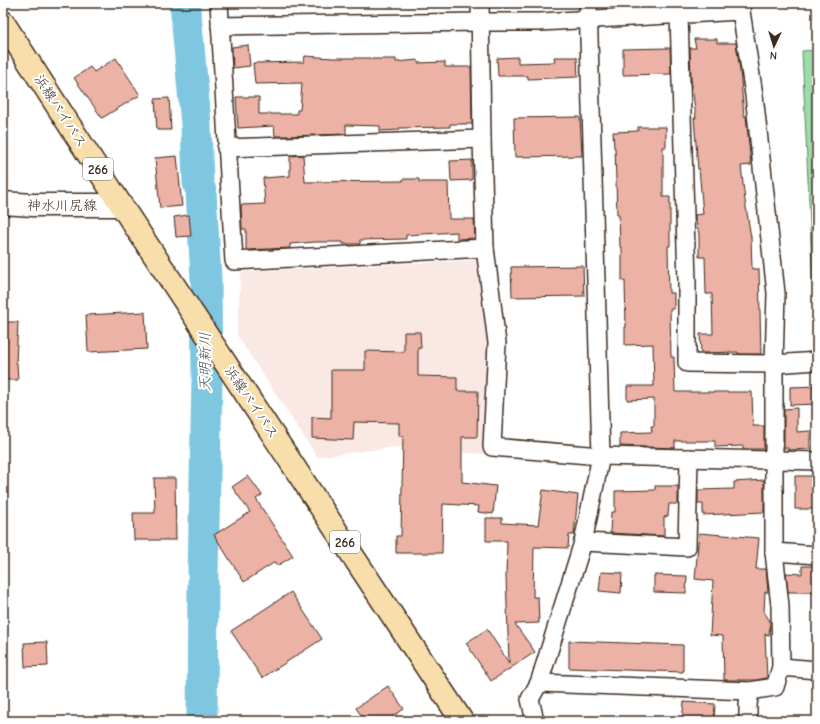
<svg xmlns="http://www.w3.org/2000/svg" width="820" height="724" font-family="'Comic Neue','Klee One',sans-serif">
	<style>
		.built { fill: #f9e8e4 }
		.green { fill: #9bdda8; stroke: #6b8463 }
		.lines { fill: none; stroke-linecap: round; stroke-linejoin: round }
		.river { stroke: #7fc7e0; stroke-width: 31 }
		.building { fill: #ebb2a5; stroke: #3b2a1e }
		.street-casing { stroke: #3b2a1e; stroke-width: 20 }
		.secondary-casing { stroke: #3b2a1e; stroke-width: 25 }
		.highway-casing { stroke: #3b2a1e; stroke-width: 25 }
		.street { stroke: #fff; stroke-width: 17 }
		.secondary { stroke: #fff; stroke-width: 22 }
		.highway { stroke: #f8deab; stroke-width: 22 }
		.labels { text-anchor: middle; stroke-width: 4; stroke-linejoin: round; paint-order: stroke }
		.shield { fill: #fff; stroke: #766a62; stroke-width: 1 }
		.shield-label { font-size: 13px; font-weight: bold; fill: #3b2a1e }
		.street-label { font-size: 14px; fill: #3b2a1e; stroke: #fff }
		.water-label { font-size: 15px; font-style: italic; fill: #4f5958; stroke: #fff }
	</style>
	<rect width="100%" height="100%" fill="#fff"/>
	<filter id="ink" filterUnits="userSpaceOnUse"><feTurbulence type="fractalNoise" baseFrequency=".025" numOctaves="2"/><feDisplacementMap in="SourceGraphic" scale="8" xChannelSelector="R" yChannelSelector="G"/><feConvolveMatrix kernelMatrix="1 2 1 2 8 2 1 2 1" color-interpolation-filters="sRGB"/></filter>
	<g filter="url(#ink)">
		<!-- built -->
		<polygon class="built" points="478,260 490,348 483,454 395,447 317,457 237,335 241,272"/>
		<!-- green -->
		<polygon class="green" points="817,50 817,311 814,311 802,51"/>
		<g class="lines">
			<!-- river -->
			<polyline class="river" points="185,3 196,124 198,183 201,191 206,279 207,380 203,575 202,721"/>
		</g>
		<!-- building -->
		<g class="building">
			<polygon points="694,39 717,39 717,43 736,43 740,70 744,116 746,116 751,165 741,166 745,201 751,237 752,269 759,269 761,354 738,354 738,352 701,353 700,334 713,334 712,294 706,294 705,257 699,257 699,234 695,218 695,215 703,214 699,168 698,169 694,118 696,118 691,79 690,48 696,48"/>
			<polygon points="248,45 250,66 233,68 232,47"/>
			<polygon points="670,48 671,74 623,75 623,49"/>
			<polygon points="305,56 333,58 370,58 370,59 396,59 396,62 418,60 418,63 445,62 445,67 471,67 472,124 450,124 450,127 399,128 399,130 380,131 380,126 346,125 346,134 289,136 275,136 274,126 238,128 236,97 259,97 259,114 297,114 297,110 300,110 302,83 255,84 253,63 304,62"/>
			<polygon points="518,57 518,63 555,62 554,57 577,57 578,77 528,79 528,76 498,76 497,58"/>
			<polygon points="116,58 140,95 102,118 74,78 90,67 94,72"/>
			<polygon points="169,98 171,130 157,130 155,99"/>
			<polygon points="580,117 582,156 515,157 514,118"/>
			<polygon points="638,127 666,127 666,147 663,147 663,197 670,197 670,246 668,246 669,293 674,293 674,309 670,309 671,357 674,357 675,392 752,392 753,426 764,426 764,449 743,449 743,446 715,447 715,441 675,441 675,448 620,446 620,433 652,432 651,426 654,426 654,399 627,400 627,386 654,386 653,344 625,345 625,327 626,327 625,281 622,281 622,247 620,247 619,215 617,215 615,148 614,148 613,132 638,131"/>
			<polygon points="303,155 305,182 403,181 403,179 419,179 419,182 448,182 449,219 474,219 475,238 457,239 457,232 406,235 406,239 360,240 360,244 343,244 343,242 315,242 290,244 290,248 246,250 246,229 242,229 241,205 265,204 263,178 290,176 290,156"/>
			<polygon points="177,156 182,206 160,208 155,158"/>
			<polygon points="472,160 472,180 451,181 450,161"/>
			<polygon points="189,215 191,236 176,237 174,217"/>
			<polygon points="583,266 584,296 512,297 511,267"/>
			<polygon points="145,312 147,349 88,352 86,315"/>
			<polygon points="3,322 18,322 16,363 17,363 18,380 3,380"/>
			<polygon points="404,332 420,332 421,348 418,348 418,376 457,377 457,391 478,391 477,437 462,437 462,482 496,486 493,514 478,512 479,506 443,504 442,553 396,553 396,536 401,536 403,436 399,436 399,423 354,422 353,440 312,438 312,417 331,418 331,370 365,370 365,351 404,352"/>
			<polygon points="817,386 817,404 790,405 790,387"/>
			<polygon points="797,408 797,432 810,431 810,449 788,450 788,448 784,448 784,409"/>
			<polygon points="248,476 262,495 256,499 293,556 277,566 275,562 244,582 214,535 250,512 232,487"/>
			<polygon points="795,476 813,476 814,509 795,509"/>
			<polygon points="154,478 175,478 176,540 134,540 133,513 155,513"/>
			<polygon points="764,480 764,512 703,515 703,504 698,504 698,490 734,489 734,482"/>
			<polygon points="655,486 678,486 678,504 669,504 668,516 664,517 664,536 610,533 611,512 615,512 615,491 655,490"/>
			<polygon points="543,490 578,495 574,535 569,535 568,548 534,547 533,597 538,597 539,623 515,624 535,652 491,681 466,643 487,629 509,663 506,576 507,541 486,541 486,518 502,518 502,523 538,525"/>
			<polygon points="699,533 759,538 756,569 766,569 768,592 765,592 764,612 770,621 769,635 765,634 767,678 756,680 724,680 723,636 710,635 713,581 695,579"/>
			<polygon points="802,566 817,566 817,592 788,592 786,573 802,574"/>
			<polygon points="601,572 622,573 621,593 599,591"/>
			<polygon points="654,575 687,576 686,593 654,592"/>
			<polygon points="291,592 322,639 262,678 231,631"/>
			<polygon points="569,641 683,645 683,672 569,668"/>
			<polygon points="47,642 48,666 25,667 24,643"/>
			<polygon points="388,686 404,709 386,721 365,721 356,708"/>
			<polygon points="684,702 715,704 714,721 682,721"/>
		</g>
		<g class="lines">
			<defs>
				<g id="street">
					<polyline points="219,3 234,261 485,248"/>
					<polyline points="480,3 482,139 485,248 497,343 492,447 601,456 817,461"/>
					<polyline points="742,3 741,11 754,95 776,293 774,364 774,552 780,606 781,667 775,687 750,691 748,705 748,721"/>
					<polyline points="679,15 687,282 687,363 774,364 817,361"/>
					<polyline points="220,26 480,22 540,22 741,11"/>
					<polyline points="226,148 482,139"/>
					<polyline points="583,542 687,547 689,458"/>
					<polyline points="774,552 817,555"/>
					<polyline points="781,667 817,670"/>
					<polyline points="539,683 750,691"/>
					<polyline points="535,721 530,699 539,683 583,542 601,456 588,3"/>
				</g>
				<polyline id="secondary" points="3,203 33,205 121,205"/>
				<polyline id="highway" points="3,22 121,205 462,721"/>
			</defs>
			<!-- street casing -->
			<use href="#street" class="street-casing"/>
			<!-- secondary casing -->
			<use href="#secondary" class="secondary-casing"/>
			<!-- highway casing -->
			<use href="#highway" class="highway-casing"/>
			<!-- street -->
			<use href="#street" class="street"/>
			<!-- secondary -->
			<use href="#secondary" class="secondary"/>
			<!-- highway -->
			<use href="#highway" class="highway"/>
		</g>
	</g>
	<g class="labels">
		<!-- shield labels -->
		<g class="shield">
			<rect x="83" y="158" width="30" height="22" rx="3"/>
			<rect x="330" y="531" width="30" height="22" rx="3"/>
		</g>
		<g class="shield-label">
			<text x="98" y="174">266</text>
			<text x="345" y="547">266</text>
		</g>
		<!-- street labels -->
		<g class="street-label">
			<text transform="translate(61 111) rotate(57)" y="5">浜線バイパス</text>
			<text x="62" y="210">神水川尻線</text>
			<text transform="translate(252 402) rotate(56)" y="5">浜線バイパス</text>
		</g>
		<!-- water labels -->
		<g class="water-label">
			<text transform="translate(205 362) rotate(-90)" y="5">天明新川</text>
		</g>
	</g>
	<!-- margin -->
	<rect width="820" height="724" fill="none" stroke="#fff" stroke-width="16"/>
	<rect x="8" y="8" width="804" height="708" fill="none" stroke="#3b2a1e" stroke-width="1.5" filter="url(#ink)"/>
	<!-- north arrow -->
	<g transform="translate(774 46) rotate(184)" stroke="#ffffff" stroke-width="3" paint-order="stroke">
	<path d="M0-3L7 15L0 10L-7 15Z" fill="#3b2a1e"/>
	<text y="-6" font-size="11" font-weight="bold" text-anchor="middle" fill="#3b2a1e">N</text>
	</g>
</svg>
